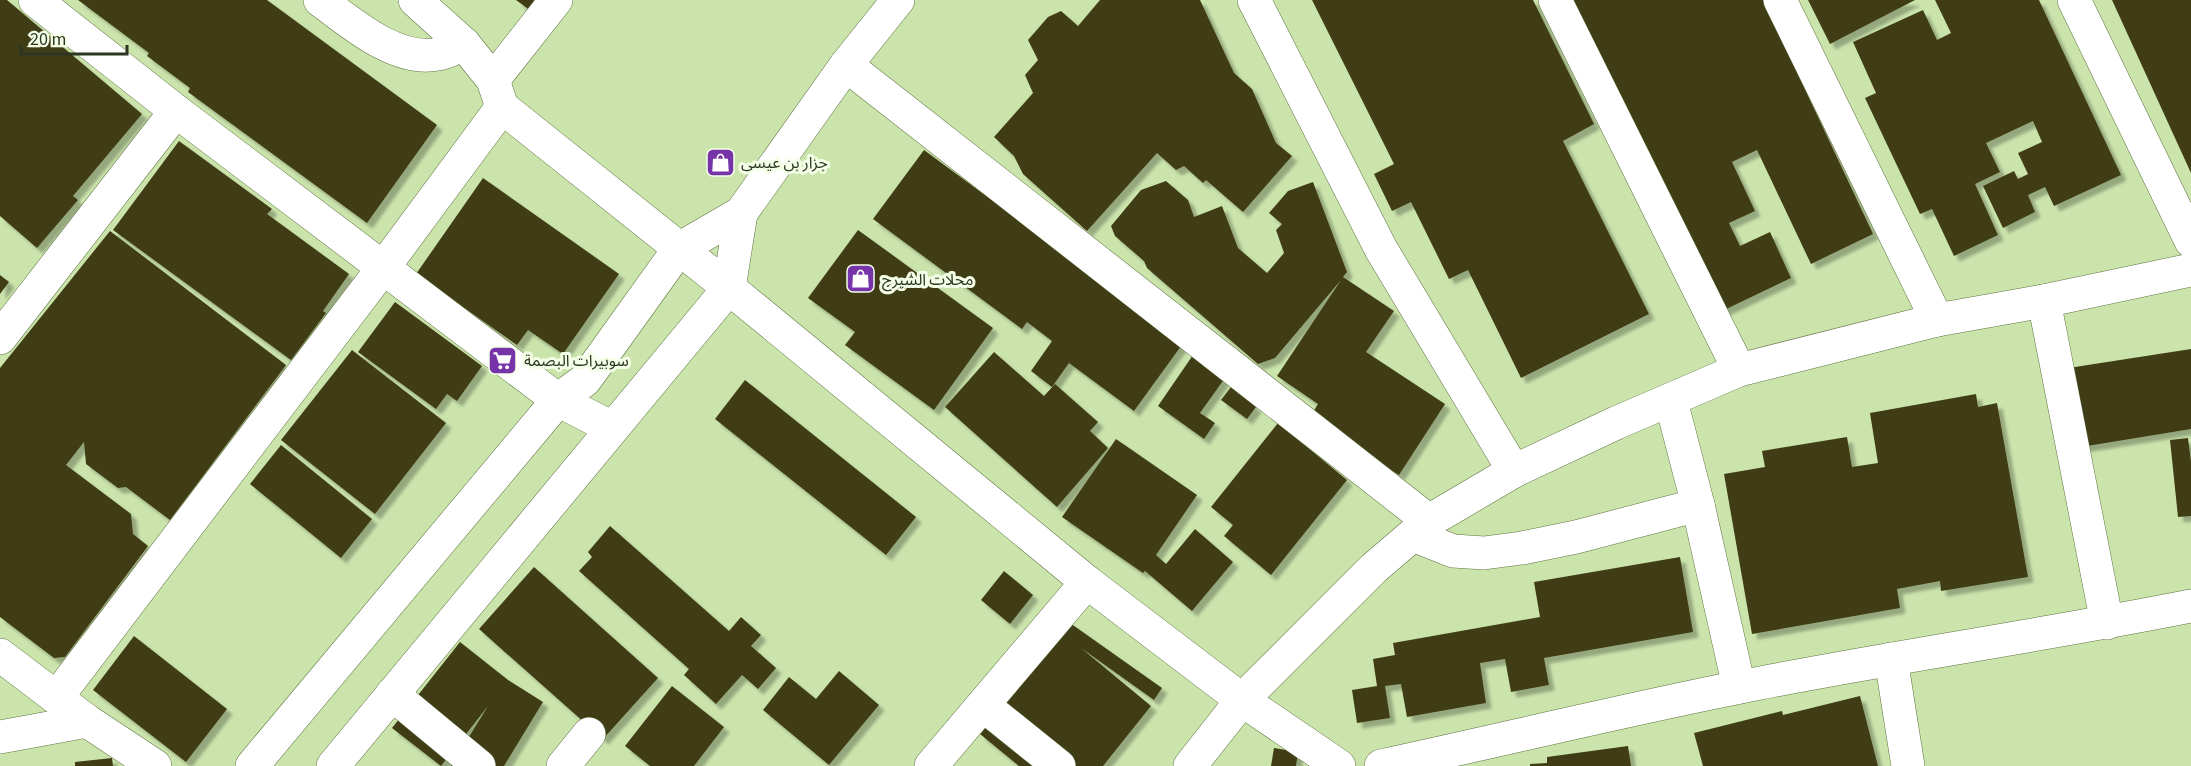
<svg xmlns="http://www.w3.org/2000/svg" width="2191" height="766" font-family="'Source Sans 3','Noto Sans Arabic',sans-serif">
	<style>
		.building { fill: #403e13; filter: url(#shadow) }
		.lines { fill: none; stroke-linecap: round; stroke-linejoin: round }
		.street-casing { stroke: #607442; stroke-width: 34 }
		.secondary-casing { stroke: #607442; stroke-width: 34 }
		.street { stroke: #fff; stroke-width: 33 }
		.secondary { stroke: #fff; stroke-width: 33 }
		.labels { text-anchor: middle; stroke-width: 6; stroke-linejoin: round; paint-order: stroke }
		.poi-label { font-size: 16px; fill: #2c3620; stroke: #f5ffe8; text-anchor: start }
	</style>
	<defs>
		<filter id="shadow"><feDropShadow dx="5.5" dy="5.5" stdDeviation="1.5" flood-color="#0004"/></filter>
	</defs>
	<rect width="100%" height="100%" fill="#cbe4ac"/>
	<!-- building -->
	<g class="building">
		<polygon points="0,0 7,0 142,114 73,196 78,200 37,248 0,216"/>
		<polygon points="78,0 267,0 437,125 367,223 188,92 190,88 147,56 149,53"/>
		<polygon points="516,0 538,0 531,11"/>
		<polygon points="1100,0 1200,0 1234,73 1252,89 1276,143 1292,156 1243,212 1206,180 1203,183 1184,166 1176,170 1157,153 1087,231 1023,174 1014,156 994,137 1033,93 1025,75 1038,60 1028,40 1048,17 1061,11 1078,26"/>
		<polygon points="1312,0 1533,0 1594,124 1563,141 1649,314 1521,378 1468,270 1449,279 1411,202 1392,211 1374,174 1394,164"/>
		<polygon points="1559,0 1763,0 1873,234 1811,264 1757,150 1732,162 1755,211 1729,223 1740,246 1770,232 1791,278 1718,313"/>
		<polygon points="1808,0 1915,0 1830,44"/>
		<polygon points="1935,0 2039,0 2121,175 2054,206 2045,187 2028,195 2035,212 2003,228 1983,186 2014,171 2018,179 2028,174 2018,153 2042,142 2033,121 1986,143 2000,172 1975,184 1998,235 1954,256 1932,209 1920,214 1865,98 1876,93 1853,42 1923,10 1937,40 1951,33"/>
		<polygon points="2112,0 2191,0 2191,173"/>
		<polygon points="179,141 272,209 267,214 349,274 323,311 326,313 291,360 113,230"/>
		<polygon points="924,150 1184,342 1134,411 1069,363 1052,387 1031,371 1052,341 1027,322 1022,329 873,219"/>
		<polygon points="483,178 619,274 563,354 528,330 517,345 416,274"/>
		<polygon points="1166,181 1188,200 1194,217 1222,206 1238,248 1267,273 1284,253 1276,230 1282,224 1269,213 1288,191 1313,182 1347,272 1343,277 1394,311 1366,352 1445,404 1399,475 1310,417 1318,404 1277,376 1341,280 1275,358 1258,364 1147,268 1144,261 1115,236 1111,226 1141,190"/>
		<polygon points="858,230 993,328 934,410 845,345 855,332 808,298"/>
		<polygon points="110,231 286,365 170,520 126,487 118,488 86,464 84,442 66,465 131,514 133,534 148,546 65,657 54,658 0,617 0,368"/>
		<polygon points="0,275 9,282 0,294"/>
		<polygon points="395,302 482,366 457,401 447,394 436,409 358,352"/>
		<polygon points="2191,349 2191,429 2075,448 2062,369"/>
		<polygon points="352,350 446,423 375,514 281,440"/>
		<polygon points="994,352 1044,396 1055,384 1098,422 1090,431 1108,448 1057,507 945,407"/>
		<polygon points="1193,355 1225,378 1200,413 1215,423 1204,439 1158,406"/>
		<polygon points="745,380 916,517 886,555 715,419"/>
		<polygon points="1231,387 1256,407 1247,419 1221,400"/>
		<polygon points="1976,394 1978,407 1997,403 2028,577 1941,591 1940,581 1897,589 1900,608 1752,634 1724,474 1765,467 1762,451 1847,437 1852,467 1878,463 1870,413"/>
		<polygon points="1278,423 1347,480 1271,575 1224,536 1233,525 1211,507"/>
		<polygon points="2188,438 2191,462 2191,516 2178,517 2170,440"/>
		<polygon points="1116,439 1197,495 1156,555 1166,564 1195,529 1233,562 1192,611 1145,571 1143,573 1062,517"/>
		<polygon points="281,445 372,519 341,558 250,484"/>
		<polygon points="610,526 729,631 741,617 761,635 751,646 776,668 758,689 742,675 716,704 684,675 689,669 579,571 592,557 588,552"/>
		<polygon points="1680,557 1693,632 1544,658 1549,685 1511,692 1505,659 1480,663 1486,703 1407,717 1401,684 1385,686 1390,718 1357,723 1352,690 1377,686 1373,659 1395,655 1393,643 1540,617 1534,582"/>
		<polygon points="534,567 658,678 603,739 479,629"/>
		<polygon points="1004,571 1033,595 1010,624 981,600"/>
		<polygon points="1070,623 1162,688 1154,700 1081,648 1151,706 1103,766 1019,766 980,734"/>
		<polygon points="134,636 227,709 186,762 93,690"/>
		<polygon points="460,642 508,680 543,702 504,766 451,766 488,706 441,766 392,728"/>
		<polygon points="839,671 879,705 829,765 763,710 789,677 816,699"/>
		<polygon points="672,686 724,727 694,766 650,766 625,746"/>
		<polygon points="1860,696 1878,766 1703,766 1694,733 1782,711 1783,715"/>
		<polygon points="1628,746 1631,766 1530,766 1530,764 1547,763 1547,757"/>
		<polygon points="1274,748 1298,752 1296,766 1271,766"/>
		<polygon points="112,758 113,766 75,766 75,762"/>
	</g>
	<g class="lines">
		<defs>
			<g id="street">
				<polyline points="35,0 176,111 558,400 612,428"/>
				<path d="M320,0C351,23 397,63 438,54C447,53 456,47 464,44"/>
				<polyline points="1254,0 1381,249 1514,471"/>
				<polyline points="1555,0 1739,370"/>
				<polyline points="1780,0 1937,320"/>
				<polyline points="2074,0 2191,241"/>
				<polyline points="846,65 1429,521"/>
				<polyline points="493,80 556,0"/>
				<polyline points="2044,301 2107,623"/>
				<polyline points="0,338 176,111"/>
				<polyline points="1671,401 1698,505 1739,687"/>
				<polyline points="1413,535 1453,551 1484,553 1522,548 1576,537 1698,505"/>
				<polyline points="0,655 87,721 155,766"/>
				<polyline points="1891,659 1908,766"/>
				<polyline points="392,694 479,766"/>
				<polyline points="57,697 383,268 502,107"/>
				<polyline points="1242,700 1339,766"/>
				<polyline points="983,705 1059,766"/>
				<polyline points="0,737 87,721"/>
				<polyline points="252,766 558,400 585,380 679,249 741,213 846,65 898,0"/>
				<polyline points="333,766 729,288 741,213"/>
				<polyline points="563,766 589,734"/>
				<polyline points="931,766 1087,582"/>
				<path d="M1381,766C1501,740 1620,711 1740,687C1890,657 2041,636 2191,606"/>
			</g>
			<g id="secondary">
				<polyline points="415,0 464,44 493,80 502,107 729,288 1087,582 1242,700 1190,766"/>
				<polyline points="1242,700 1374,568 1429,521 1514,471 1616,423 1739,370 1937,320 2044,301 2191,270"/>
			</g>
		</defs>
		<!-- street casing -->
		<use href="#street" class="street-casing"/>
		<!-- secondary casing -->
		<use href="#secondary" class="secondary-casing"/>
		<!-- street -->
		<use href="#street" class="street"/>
		<!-- secondary -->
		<use href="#secondary" class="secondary"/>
	</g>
	<!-- icons -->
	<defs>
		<symbol id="shop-square" viewBox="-11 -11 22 22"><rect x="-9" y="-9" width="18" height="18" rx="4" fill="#7734a8" stroke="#f5ffe8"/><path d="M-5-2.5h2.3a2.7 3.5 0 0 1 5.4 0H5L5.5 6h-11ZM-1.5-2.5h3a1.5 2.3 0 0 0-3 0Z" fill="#fff"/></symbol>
		<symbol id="supermarket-square" viewBox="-11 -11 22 22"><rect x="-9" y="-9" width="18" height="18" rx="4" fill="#7734a8" stroke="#f5ffe8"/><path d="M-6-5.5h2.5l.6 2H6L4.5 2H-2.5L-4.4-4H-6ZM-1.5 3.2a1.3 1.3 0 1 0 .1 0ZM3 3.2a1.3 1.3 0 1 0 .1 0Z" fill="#fff"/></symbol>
	</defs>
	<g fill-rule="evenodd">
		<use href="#shop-square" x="704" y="146" width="33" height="33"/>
		<use href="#shop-square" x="844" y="262" width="33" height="33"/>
		<use href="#supermarket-square" x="486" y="344" width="33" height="33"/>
	</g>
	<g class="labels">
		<!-- poi labels -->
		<g class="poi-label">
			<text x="741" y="168">جزار بن عيسى</text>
			<text x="882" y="285">محلات الشيرح</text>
			<text x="524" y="366">سوبيرات البصمة</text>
		</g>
	</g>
	<!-- scale -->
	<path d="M21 45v9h106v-9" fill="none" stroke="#2c3620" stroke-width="3"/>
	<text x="30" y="45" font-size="18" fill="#2c3620" stroke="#f5ffe8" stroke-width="4.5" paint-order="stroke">20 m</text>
</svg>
